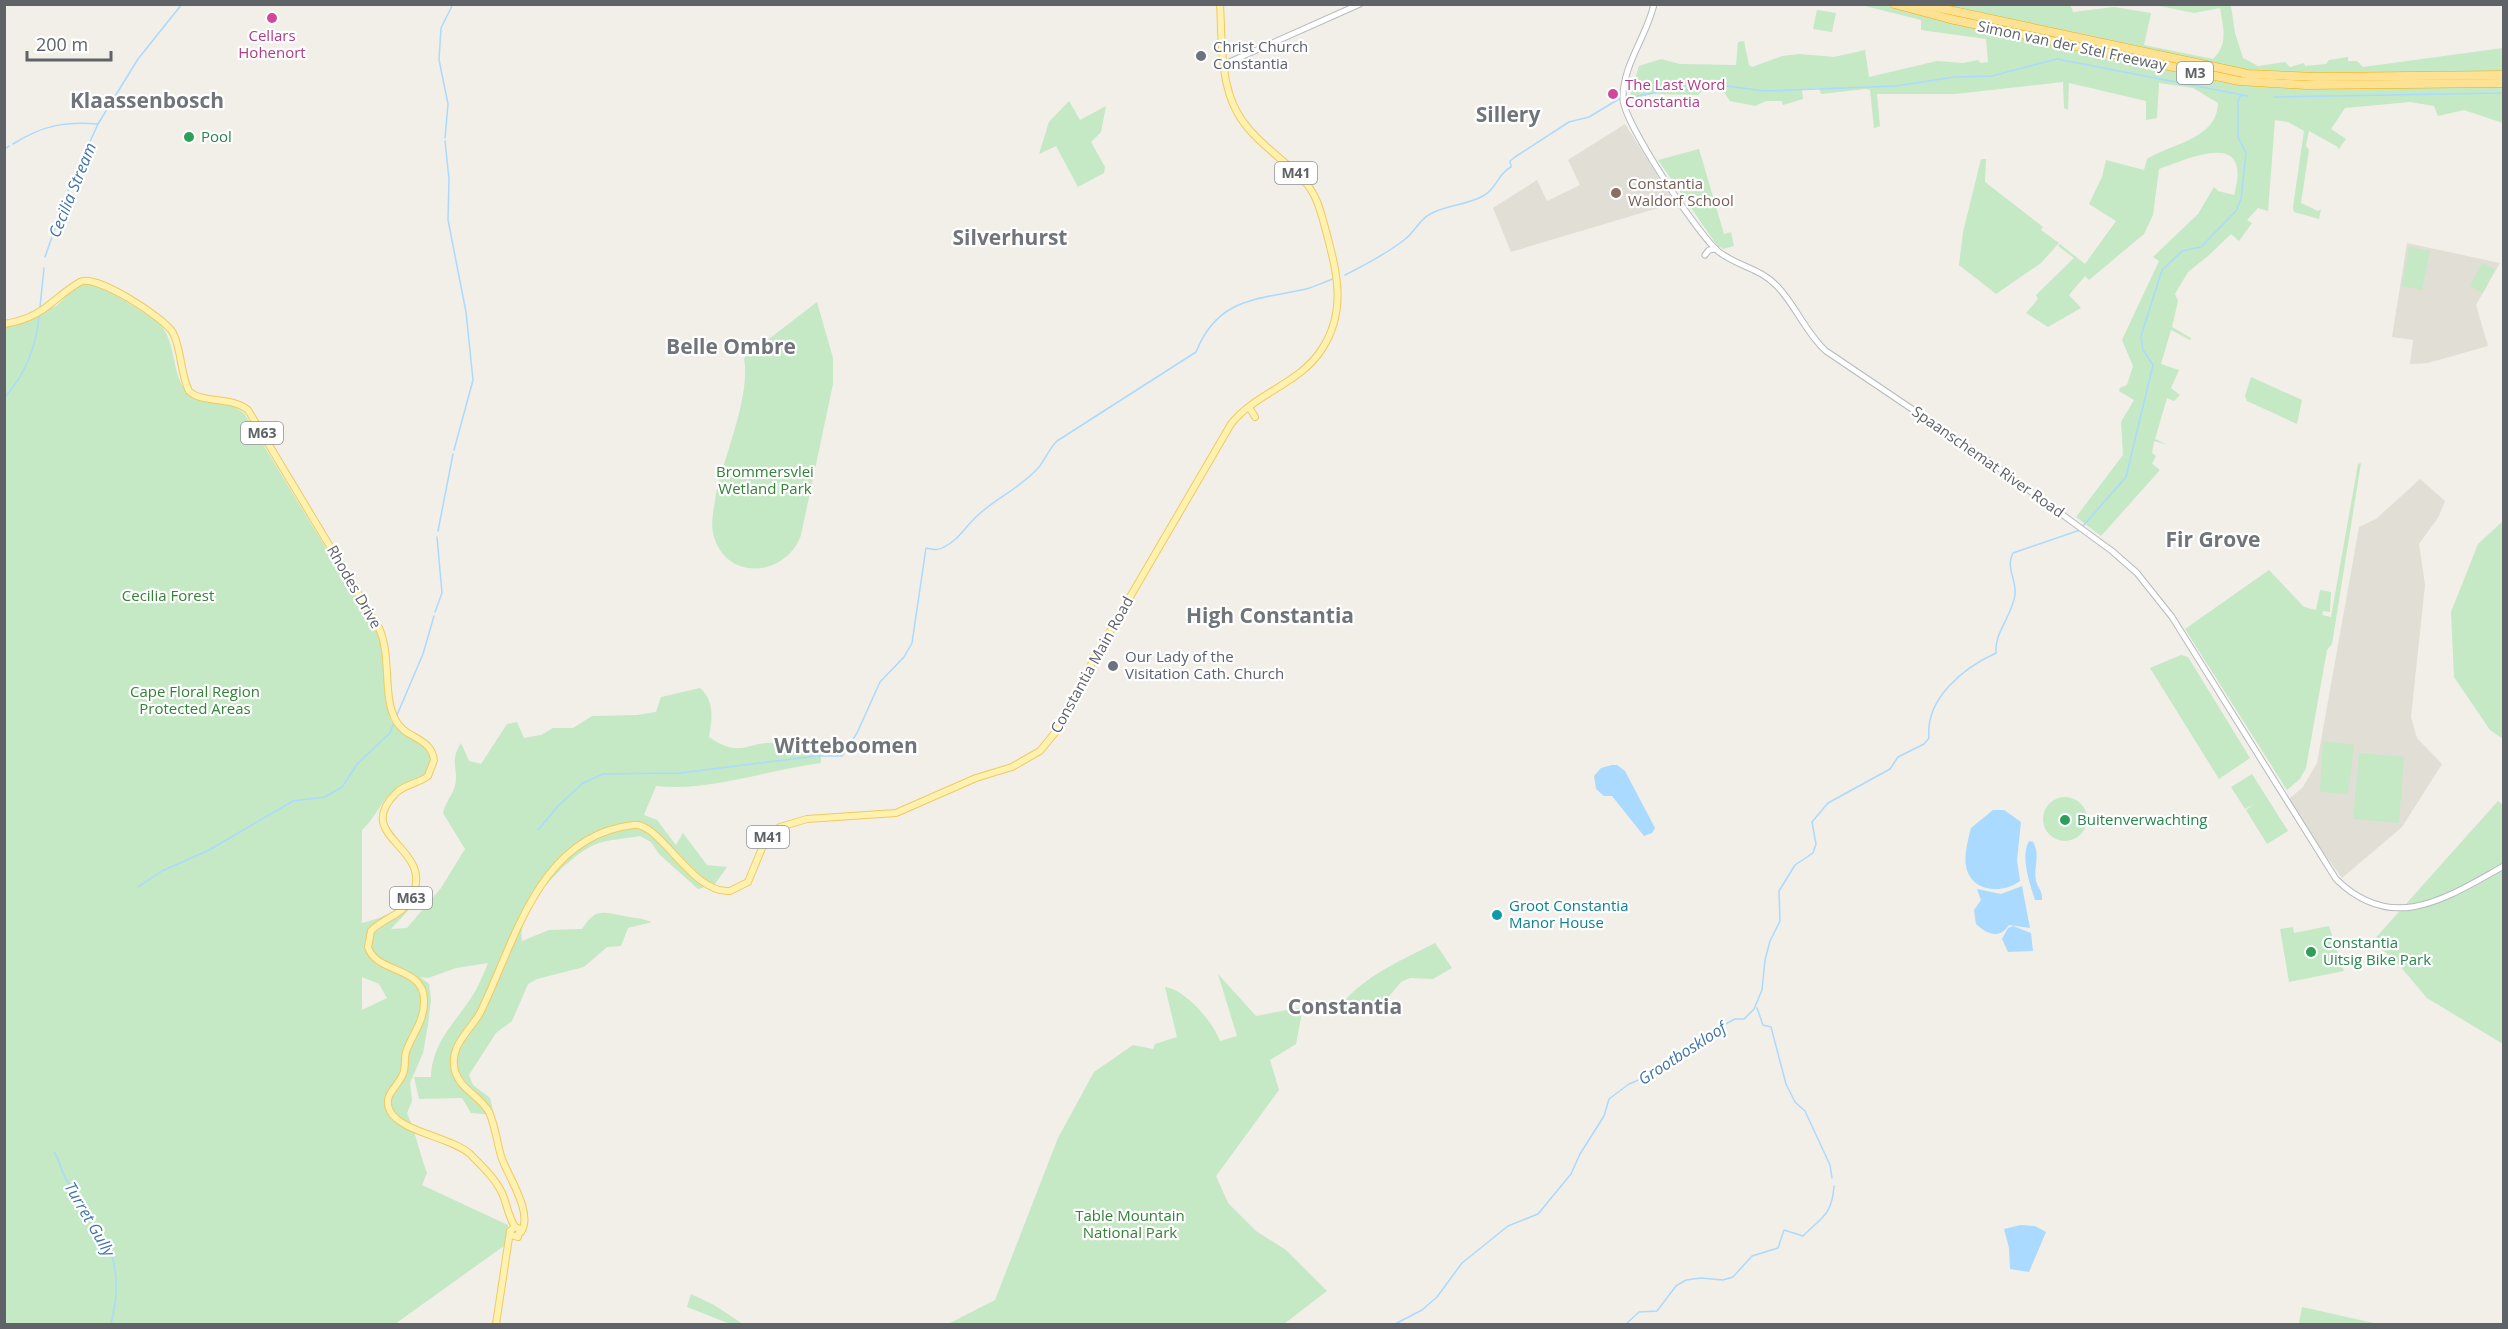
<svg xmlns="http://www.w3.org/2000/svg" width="2508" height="1329" font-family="'Open Sans',sans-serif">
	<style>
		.education { fill: #e1ded6 }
		.green { fill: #c5e8c5; fill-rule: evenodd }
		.water { fill: #aadaff }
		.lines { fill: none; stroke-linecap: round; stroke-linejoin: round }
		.stream { stroke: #aadaff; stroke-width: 1.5 }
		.secondary-casing { stroke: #b6babf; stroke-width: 7 }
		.primary-casing { stroke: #f2c960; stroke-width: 8 }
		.highway-casing { stroke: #f9ab00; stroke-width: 9 }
		.secondary { stroke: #fff; stroke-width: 5 }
		.primary { stroke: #fff2af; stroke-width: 6 }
		.highway { stroke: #fde293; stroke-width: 8 }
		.hotel-dot { fill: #d1479c; stroke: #fff; stroke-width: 2 }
		.worship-dot { fill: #6b7280; stroke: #fff; stroke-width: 2 }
		.leisure-dot { fill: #2e9e5b; stroke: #fff; stroke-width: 2 }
		.education-dot { fill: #8d6e63; stroke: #fff; stroke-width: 2 }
		.culture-dot { fill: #0f9aa8; stroke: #fff; stroke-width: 2 }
		.labels { text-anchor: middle; stroke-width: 4.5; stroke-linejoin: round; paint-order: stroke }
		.shield { fill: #fff; stroke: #8f9295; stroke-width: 1.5 }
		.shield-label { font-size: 14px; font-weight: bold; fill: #5f6368 }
		.hotel-label { font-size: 15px; fill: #b23c85; stroke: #fff }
		.street-label { font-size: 15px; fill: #5f6368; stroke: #fff }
		.worship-label { font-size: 15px; fill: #5b616d; stroke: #fff; text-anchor: start }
		.leisure-label { font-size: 15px; fill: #27864d; stroke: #fff; text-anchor: start }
		.education-label { font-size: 15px; fill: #785e54; stroke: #fff; text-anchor: start }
		.park-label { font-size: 15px; fill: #348238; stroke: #fff }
		.culture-label { font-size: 15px; fill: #0d838f; stroke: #fff; text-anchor: start }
		.water-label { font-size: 16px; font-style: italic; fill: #4174aa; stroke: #fff }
		.district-label { font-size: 21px; font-weight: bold; fill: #70757a; stroke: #fff }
	</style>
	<rect width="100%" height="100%" fill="#f1efe8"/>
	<!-- education -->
	<g class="education">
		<polygon points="1625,124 1675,203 1511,252 1493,208 1537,180 1547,201 1580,185 1568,160"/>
		<polygon points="2407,243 2500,263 2476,305 2488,346 2428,363 2410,364 2413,340 2392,337"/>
		<polygon points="2420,479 2445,501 2439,516 2419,544 2425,585 2411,717 2417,738 2442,764 2402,827 2342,878 2312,837 2289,799 2303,787 2317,763 2359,527 2376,519"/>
	</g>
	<!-- green -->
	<g class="green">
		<path d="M2070,4L2073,12L2114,7L2151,13L2144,45L2213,59C2229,44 2223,27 2220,8L2194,13L2155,5L2231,6L2235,33L2243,58L2258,66L2285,62L2290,67L2304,63L2305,66L2326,64L2329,60L2348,57V61H2357L2363,67L2503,48V123L2464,110L2438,116L2434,106L2410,102L2345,108L2331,129L2346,139L2338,150V147L2309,131L2306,146L2309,150L2301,203L2318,211L2321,209L2319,219L2294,212L2293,207L2304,131L2288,122L2275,120L2268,211L2258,208L2247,220L2252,223L2239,241L2231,234L2208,256L2188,272L2175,294L2178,301L2172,327L2191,338L2190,340L2171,330L2161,364L2179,370L2171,388L2180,395L2174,401L2167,398L2155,439L2168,445L2154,441L2152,453L2156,456L2152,464L2160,470L2101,536L2076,517L2123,455L2121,422L2134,400L2119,391L2120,388L2127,385L2133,366L2122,340L2159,261L2153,257L2198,214L2214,187L2218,191L2234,195C2253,129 2192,157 2159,169L2153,215L2144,234L2089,280L2085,276L2069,295L2081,308L2048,327L2026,313L2038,299L2036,295L2074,258L2058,246L2060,244L2085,264L2116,221L2089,204L2102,177L2106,160L2144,170L2147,159C2173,143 2217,139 2218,103L2193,88L2159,83L2157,118L2146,120V101L2069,83L2068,110L2064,108L2063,82L1955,94H1877L1880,126L1874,128L1870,90L1866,89L1821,94L1819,88L1802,90L1803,99L1783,105L1782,101H1766L1755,106L1730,101L1722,89L1702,91L1698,95L1653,94L1629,99L1639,66L1661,59L1680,64L1736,65L1738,42L1744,41L1749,65L1752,67L1782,56L1799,54L1834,57L1865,50L1869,77L1937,61L1963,63L1978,60L1981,63L1988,62L1986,39L1921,30V20L1861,5Z"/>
		<polygon points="1817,10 1836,13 1832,32 1813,29"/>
		<polygon points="1069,101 1080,120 1106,106 1101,132 1091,142 1105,167 1104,173 1078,187 1056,146 1039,154 1049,122"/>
		<polygon points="1699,149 1724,234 1731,232 1734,246 1723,249 1716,244 1658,160"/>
		<polygon points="1981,159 1986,159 1985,182 2043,227 2041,230 2059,243 2041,263 1996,294 1959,265 1963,232"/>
		<polygon points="2409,247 2430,251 2422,290 2402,286"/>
		<polygon points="2482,263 2495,269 2483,293 2470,286"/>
		<path d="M81,283L98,284L157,321C179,341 169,378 191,397L226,402L244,413L381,639L390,719L393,724C406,734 449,756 424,775C416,781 406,782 399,787C382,797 376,818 362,830V923C381,919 397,909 416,902L391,929L407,928L441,888L465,849L443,813C445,803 453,794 455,786C459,769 449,762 461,743L469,761L481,764L507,724L517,722L524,738L541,735L553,728H573L592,716L637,715L656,712L661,697L700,688C715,701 712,719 709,737C742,760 748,740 778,743C792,744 807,749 821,752V763C766,770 711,792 656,786L644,815L657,820L676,845L683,833L707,865L727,867L715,884L698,889L659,854L651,842L640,836C626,839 607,839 594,845C568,856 516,910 522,941L549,930L582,929C596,908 601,912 624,916C634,918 642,918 652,922L628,928L621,946L607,947L584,967L537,979L528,984L512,1021L496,1033L469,1075L473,1085L490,1098L494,1115L471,1113L462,1098L419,1099L414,1077H431C432,1043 454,1024 471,998C478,988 483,975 488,963L456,968L428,978L420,977L429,984L431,999L428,1025L423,1053L410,1083L412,1101L407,1113C416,1133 419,1152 427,1173L422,1185L508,1225V1243L395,1324H5L4,326L56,306ZM362,977L379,984L387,998L362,1010Z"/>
		<path d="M817,302L833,358V384L801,535C788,574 731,583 715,540C710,527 713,513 715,500C723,456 751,399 744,358Z"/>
		<polygon points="2251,377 2302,400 2297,424 2247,401 2245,396"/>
		<polygon points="2361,463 2332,644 2327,650 2306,768 2300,779 2287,790 2185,629 2269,570 2304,607 2316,610 2320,590 2331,592 2330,612 2323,611 2322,615 2331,617 2358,464"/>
		<polygon points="2503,521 2503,739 2490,730 2454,677 2451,612 2478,544"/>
		<polygon points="2181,655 2188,657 2250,758 2219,779 2150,668"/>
		<polygon points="2323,741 2354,745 2348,794 2320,792"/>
		<polygon points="2359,753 2404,757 2399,823 2353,819"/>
		<polygon points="2252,774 2288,831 2267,844 2246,810 2254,804 2245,809 2231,787"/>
		<circle cx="2065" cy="819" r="22"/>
		<polygon points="2498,801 2504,806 2503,1044 2427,998 2394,959 2372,942"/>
		<polygon points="2329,926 2344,971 2289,982 2280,929 2293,927 2294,933"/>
		<path d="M1435,943L1452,968L1433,979L1410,978L1401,982L1375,1013L1360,1009L1348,1014L1341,1005C1365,975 1401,961 1435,943Z"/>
		<path d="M1218,974L1256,1016L1303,1007L1296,1044L1270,1060L1279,1090L1216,1176L1228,1203L1256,1231L1286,1250L1327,1291L1284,1324H948L995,1300L1058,1138L1094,1072L1133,1045L1153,1049L1155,1044L1177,1037L1165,987C1186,990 1213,1022 1220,1041L1237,1036Z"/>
		<polygon points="691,1294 714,1305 743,1324 730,1324 687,1307"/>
		<polygon points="2302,1307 2378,1324 2299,1324"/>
	</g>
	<!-- water -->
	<g class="water">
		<polygon points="1612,765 1617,765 1625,771 1655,828 1652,833 1644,836 1612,796 1604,796 1596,789 1594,776 1601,768"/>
		<path d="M1993,810H2004L2021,822L2017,860L2020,881C2003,894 1971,893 1966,866C1964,854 1968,840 1971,828Z"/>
		<path d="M2029,841L2033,842C2041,856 2033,867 2036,881C2038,888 2043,892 2042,900H2035C2030,884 2020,857 2029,841Z"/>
		<path d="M2022,886L2030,928L2009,925C1999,940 1987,934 1976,924L1974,910L1981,900L1977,889L2001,894Z"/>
		<polygon points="2013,926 2031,933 2033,951 2008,952 2002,939 2008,928"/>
		<polygon points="2021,1225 2035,1226 2046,1232 2029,1272 2010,1269 2009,1248 2004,1229"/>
	</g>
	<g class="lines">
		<!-- stream -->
		<g class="stream">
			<polyline points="2274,97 2504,93"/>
			<polyline points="1629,98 1672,89 1690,90 1720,85 1764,91 1896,86 1954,77 1992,76 2057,59 2248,96"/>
			<polyline points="445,138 448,104 439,60 441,28 453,4"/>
			<polyline points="445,141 449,179 448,220 466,312 473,380 454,450"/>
			<path d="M13,144C41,126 65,121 98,124L138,59L182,4"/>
			<polyline points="4,150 9,146"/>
			<polyline points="45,257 69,188 98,124"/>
			<path d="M1345,275C1365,265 1386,254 1404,240C1415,232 1418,221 1430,214C1447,205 1467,205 1483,196C1497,189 1498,173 1511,167L1510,161L1515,157L1569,122L1589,117L1619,99"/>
			<polyline points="40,307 44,268"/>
			<path d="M4,398C25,375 36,348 39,317"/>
			<polyline points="2083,526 2126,477 2153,365 2143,350 2141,336 2162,270 2182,251 2201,247 2236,211 2241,199 2246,153 2238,137 2238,101 2241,95"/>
			<polyline points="438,531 453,454"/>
			<polyline points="435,612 442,593 437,537"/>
			<polyline points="397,715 423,654 434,616"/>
			<path d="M538,830L558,806L583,783L603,774L680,773L816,756H842L857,733L880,682L904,657L912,643L926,548C932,549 938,551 944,547C957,541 964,529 974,519C993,499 1020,489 1039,467C1046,458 1049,449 1057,441L1196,352C1218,297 1257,300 1306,289C1315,287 1323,282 1333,279"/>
			<polyline points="138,887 162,871 209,850 293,801 325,797 342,787 358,763 390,733 394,722"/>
			<polyline points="1757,1008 1763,1025 1771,1027 1786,1084 1795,1102 1805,1111 1830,1165 1832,1178"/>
			<path d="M54,1152C60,1160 61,1172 67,1181C102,1236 128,1255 111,1324"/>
			<path d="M1395,1324L1422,1310L1437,1297L1462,1263L1508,1226L1538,1214L1571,1174L1580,1154L1604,1116L1609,1099L1629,1084L1655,1073L1702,1042L1718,1028L1735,1019H1744L1754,1009L1762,990L1765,960L1770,941L1780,921L1779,891L1795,865L1813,853L1816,844L1812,822L1828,803L1890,769L1898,757L1924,744L1929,738C1925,699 1963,668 1996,653C1994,633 2012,616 2015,595C2017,580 2005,567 2013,553L2080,530"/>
			<path d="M1626,1324L1639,1312L1657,1311L1676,1286L1686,1280L1701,1278L1723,1280L1733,1277L1752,1256L1778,1248L1784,1230L1803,1236C1822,1217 1832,1215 1834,1186"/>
		</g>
		<defs>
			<g id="secondary">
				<path d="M1654,4C1647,36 1622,66 1623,99C1624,123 1698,235 1719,252C1737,266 1760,268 1777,286C1796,306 1806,333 1826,351L1989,461L2112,551L2137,573L2172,617L2336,879C2393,935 2446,898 2504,866"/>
				<polyline points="1225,64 1360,4"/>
				<polyline points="1705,255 1709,250 1716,249"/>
			</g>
			<g id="primary">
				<path d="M4,324C44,318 51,299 80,282C95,273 165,318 173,333C182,351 180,373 189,391C202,404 231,396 248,410L379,628C392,657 382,696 396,721C406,739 431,737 434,760L428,776C418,784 405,784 396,793C350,839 440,847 410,900C401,916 383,918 371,931L368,947C376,974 424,966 424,1000C425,1021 412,1034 406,1052C404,1059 406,1067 403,1074C398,1087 382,1095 390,1111C401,1132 451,1137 470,1154C481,1165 495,1178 502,1193C507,1204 508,1216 515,1227"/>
				<polyline points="1249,407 1255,417"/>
				<path d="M521,1232C534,1213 507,1175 501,1156C497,1142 495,1125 489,1112C480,1096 460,1089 455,1071C448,1045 471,1031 481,1011C516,939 539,836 633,825C660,821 691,894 730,891L748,882L765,841L780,827L807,819L896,813L976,778L1012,767L1040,751L1058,729L1095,657L1231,424C1255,393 1300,384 1322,349C1347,310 1337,273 1326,231C1321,213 1317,194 1304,181C1283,158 1252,140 1237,112C1220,82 1222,38 1220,4"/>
				<polyline points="496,1324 510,1231 515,1227 520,1229 518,1237 511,1235"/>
			</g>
			<g id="highway">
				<polyline points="1894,4 1950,19 2239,81 2306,85 2504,83"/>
				<polyline points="1921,4 2248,74 2317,77 2504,75"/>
			</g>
		</defs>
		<!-- secondary casing -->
		<use href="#secondary" class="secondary-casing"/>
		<!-- primary casing -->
		<use href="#primary" class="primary-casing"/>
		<!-- highway casing -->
		<use href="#highway" class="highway-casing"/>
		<!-- secondary -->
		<use href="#secondary" class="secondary"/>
		<!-- primary -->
		<use href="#primary" class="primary"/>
		<!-- highway -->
		<use href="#highway" class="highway"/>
	</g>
	<!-- markers -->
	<g class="hotel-dot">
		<circle cx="272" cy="18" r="6"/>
		<circle cx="1613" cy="94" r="6"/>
	</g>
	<g class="worship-dot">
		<circle cx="1201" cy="56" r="6"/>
		<circle cx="1113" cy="666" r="6"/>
	</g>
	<g class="leisure-dot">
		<circle cx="189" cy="137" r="6"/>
		<circle cx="2065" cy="820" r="6"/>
		<circle cx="2311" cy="952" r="6"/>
	</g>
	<circle class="education-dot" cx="1616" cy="193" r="6"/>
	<circle class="culture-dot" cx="1497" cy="915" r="6"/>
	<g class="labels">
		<!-- shield labels -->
		<g class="shield">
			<rect x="2177" y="62" width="36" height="22" rx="4.5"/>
			<rect x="1275" y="162" width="42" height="22" rx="4.5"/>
			<rect x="241" y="422" width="42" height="22" rx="4.5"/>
			<rect x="747" y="826" width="42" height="22" rx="4.5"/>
			<rect x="390" y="887" width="42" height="22" rx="4.5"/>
		</g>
		<g class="shield-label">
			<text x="2195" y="78">M3</text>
			<text x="1296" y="178">M41</text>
			<text x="262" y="438">M63</text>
			<text x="768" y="842">M41</text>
			<text x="411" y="903">M63</text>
		</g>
		<!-- hotel labels -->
		<g class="hotel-label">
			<text x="272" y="41">Cellars<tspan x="272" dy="17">Hohenort</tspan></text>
			<text x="1625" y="90" text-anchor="start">The Last Word<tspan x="1625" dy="17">Constantia</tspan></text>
		</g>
		<!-- street labels -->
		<g class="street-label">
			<text transform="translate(2072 46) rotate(12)" y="5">Simon van der Stel Freeway</text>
			<text transform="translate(1988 462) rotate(35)" y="5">Spaanschemat River Road</text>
			<text transform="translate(354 587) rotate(60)" y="5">Rhodes Drive</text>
			<text transform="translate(1092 665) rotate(-61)" y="5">Constantia Main Road</text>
		</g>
		<!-- worship labels -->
		<g class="worship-label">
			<text x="1213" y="52">Christ Church<tspan x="1213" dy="17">Constantia</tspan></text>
			<text x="1125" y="662">Our Lady of the<tspan x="1125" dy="17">Visitation Cath. Church</tspan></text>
		</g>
		<!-- leisure labels -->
		<g class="leisure-label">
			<text x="201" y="142">Pool</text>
			<text x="2077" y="825">Buitenverwachting</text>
			<text x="2323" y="948">Constantia<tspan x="2323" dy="17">Uitsig Bike Park</tspan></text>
		</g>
		<!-- education labels -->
		<g class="education-label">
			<text x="1628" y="189">Constantia<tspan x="1628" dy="17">Waldorf School</tspan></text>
		</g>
		<!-- park labels -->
		<g class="park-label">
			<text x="765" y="477">Brommersvlei<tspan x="765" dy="17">Wetland Park</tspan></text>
			<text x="168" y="601">Cecilia Forest</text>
			<text x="195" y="697">Cape Floral Region<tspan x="195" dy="17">Protected Areas</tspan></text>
			<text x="1130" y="1221">Table Mountain<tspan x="1130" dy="17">National Park</tspan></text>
		</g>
		<!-- culture labels -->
		<g class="culture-label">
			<text x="1509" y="911">Groot Constantia<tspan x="1509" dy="17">Manor House</tspan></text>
		</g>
		<!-- water labels -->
		<g class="water-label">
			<text transform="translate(72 190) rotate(-68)" y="6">Cecilia Stream</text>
			<text transform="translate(1682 1053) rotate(-33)" y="6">Grootboskloof</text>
			<text transform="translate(90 1219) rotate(60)" y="6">Turret Gully</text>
		</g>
		<!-- district labels -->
		<g class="district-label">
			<text x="147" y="108">Klaassenbosch</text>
			<text x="1508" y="122">Sillery</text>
			<text x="1010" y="245">Silverhurst</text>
			<text x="731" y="354">Belle Ombre</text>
			<text x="2213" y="547">Fir Grove</text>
			<text x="1270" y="623">High Constantia</text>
			<text x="846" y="753">Witteboomen</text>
			<text x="1345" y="1014">Constantia</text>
		</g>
	</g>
	<!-- border -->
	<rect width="2508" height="1329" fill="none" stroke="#5f6368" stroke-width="12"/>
	<!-- scale -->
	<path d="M27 51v9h84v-9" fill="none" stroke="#5f6368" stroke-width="3"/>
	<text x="36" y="51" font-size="18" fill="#5f6368" stroke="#ffffff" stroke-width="4.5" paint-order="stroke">200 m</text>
</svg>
